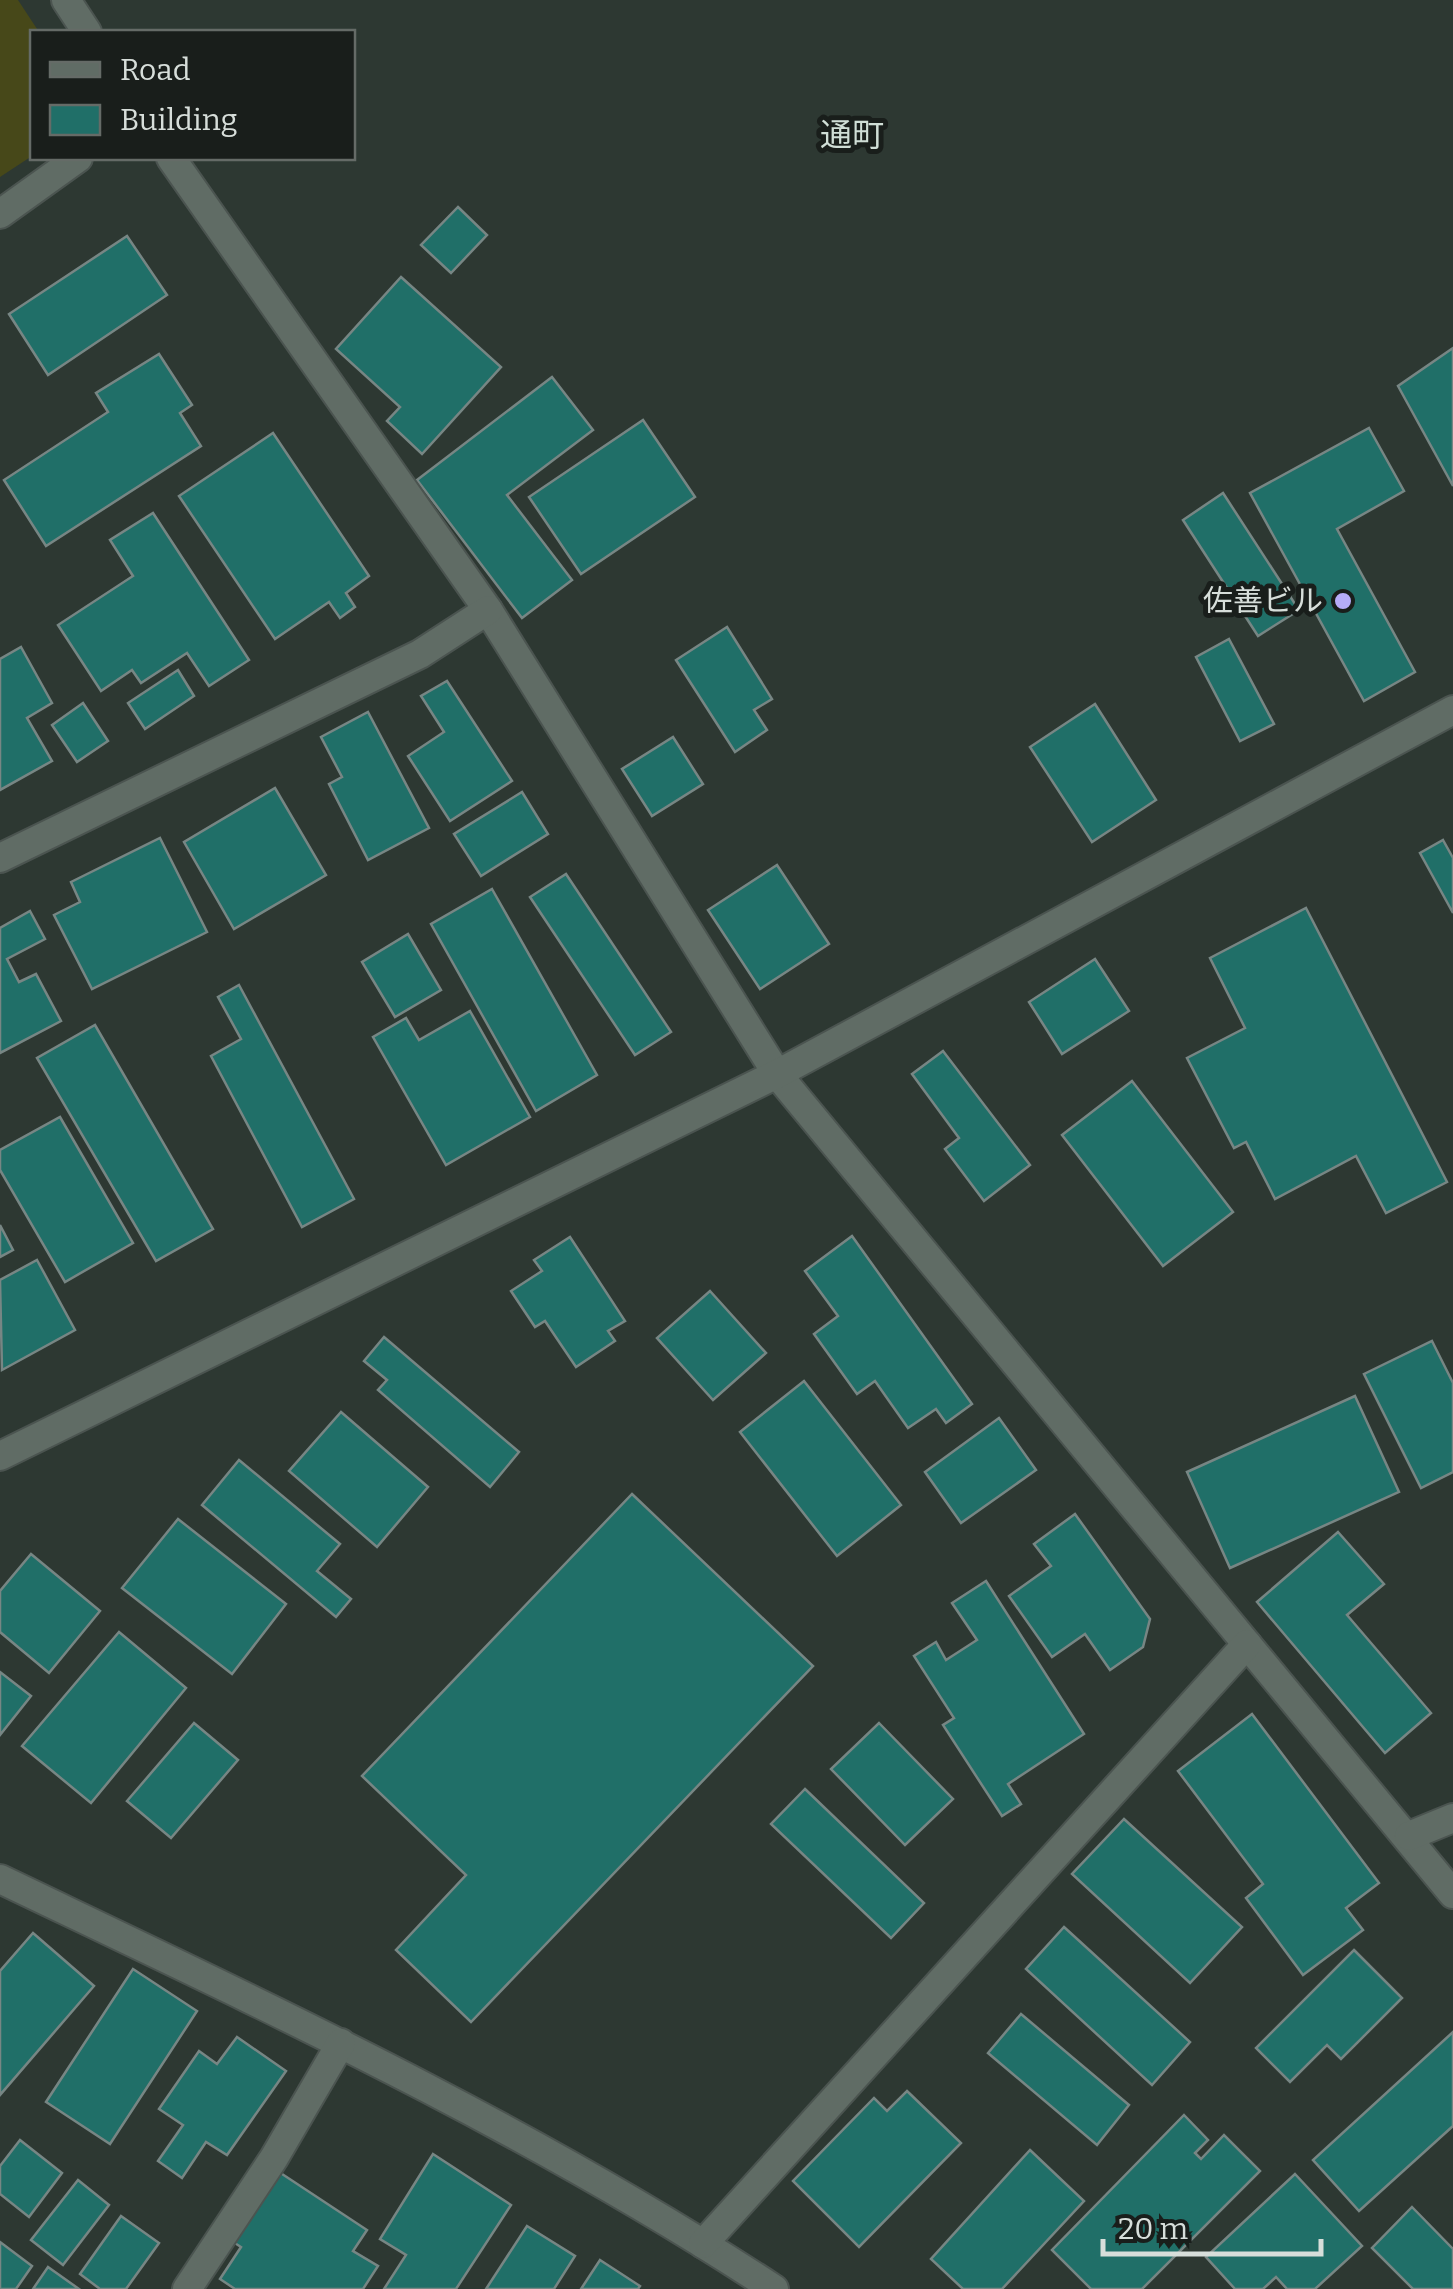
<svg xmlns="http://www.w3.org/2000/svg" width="1453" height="2289" font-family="Bitter,'Noto Sans JP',serif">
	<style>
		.green { fill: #474819 }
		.building { fill: #206f68; stroke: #778684; stroke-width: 2.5 }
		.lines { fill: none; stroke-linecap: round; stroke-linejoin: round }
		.minor-casing { stroke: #4b5450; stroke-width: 32 }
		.tertiary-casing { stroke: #4b5450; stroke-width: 32 }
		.minor { stroke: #606c65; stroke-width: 28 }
		.tertiary { stroke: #606c65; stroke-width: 28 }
		.poi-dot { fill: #b5acf8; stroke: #191e1b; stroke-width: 4 }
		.labels { text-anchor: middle; stroke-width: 10; stroke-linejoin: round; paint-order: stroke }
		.poi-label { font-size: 30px; fill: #d7deda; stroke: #191e1b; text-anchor: end }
		.neighbourhood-label { font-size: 32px; fill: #d0ded6; stroke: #191e1b }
	</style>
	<rect width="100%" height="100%" fill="#2d3832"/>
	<!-- green -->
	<polygon class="green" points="0,0 18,0 39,32 32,32 32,156 0,177"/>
	<!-- building -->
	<g class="building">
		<polygon points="458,207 487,235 451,273 421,245"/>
		<polygon points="127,236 167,295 48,375 9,314"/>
		<polygon points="401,277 501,367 422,454 387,421 400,407 336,349"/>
		<polygon points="1453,348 1453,486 1398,386"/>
		<polygon points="159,354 192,405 180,413 201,446 46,546 4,480 108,412 96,393"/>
		<polygon points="552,377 593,430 507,495 572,580 522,618 417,480"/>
		<polygon points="643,420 695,497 581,574 529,497"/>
		<polygon points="1369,428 1404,491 1337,529 1415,672 1364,701 1250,493"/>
		<polygon points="273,433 369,576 346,593 355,607 340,618 329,602 275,639 179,496"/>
		<polygon points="1223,493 1299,610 1258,636 1183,520"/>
		<polygon points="153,513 249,660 209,686 187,653 141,683 132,670 101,691 58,625 133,576 110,540"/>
		<polygon points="727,627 772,699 754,710 767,730 735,752 676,660"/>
		<polygon points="1229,639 1274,724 1240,741 1196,657"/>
		<polygon points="21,647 52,703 27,718 52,761 0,790 0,659"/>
		<polygon points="178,670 194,696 145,729 128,703"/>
		<polygon points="447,681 512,781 450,821 408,756 444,732 421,696"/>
		<polygon points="83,703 108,741 77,762 52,725"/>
		<polygon points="1095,704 1156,800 1092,842 1030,747"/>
		<polygon points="368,712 429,828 368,860 329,784 342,777 321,737"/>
		<polygon points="673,737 703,784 652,816 622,769"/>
		<polygon points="275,788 326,875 234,929 184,842"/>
		<polygon points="522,792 548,834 481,876 454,834"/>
		<polygon points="160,838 207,932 92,989 54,915 80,902 71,882"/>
		<polygon points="1443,840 1453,858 1453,913 1420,853"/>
		<polygon points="777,865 829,944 760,989 708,910"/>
		<polygon points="566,874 671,1032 635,1055 530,897"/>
		<polygon points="492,889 597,1075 536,1111 431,924"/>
		<polygon points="1306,908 1447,1182 1386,1213 1356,1156 1275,1199 1246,1142 1234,1148 1187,1058 1245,1028 1210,958"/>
		<polygon points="30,911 45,939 7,959 19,982 36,974 61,1021 0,1053 0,928"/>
		<polygon points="408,934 441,990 395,1017 362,962"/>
		<polygon points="1095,959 1129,1011 1062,1054 1029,1002"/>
		<polygon points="239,985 354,1199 302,1227 211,1056 241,1039 218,997"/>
		<polygon points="470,1011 530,1117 446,1165 373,1037 406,1018 419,1040"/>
		<polygon points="95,1025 213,1229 156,1261 37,1058"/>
		<polygon points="943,1051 1030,1165 984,1201 945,1149 959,1138 912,1074"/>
		<polygon points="1132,1081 1233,1212 1163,1266 1062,1135"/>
		<polygon points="60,1117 133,1243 65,1282 0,1170 0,1150"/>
		<polygon points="0,1225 13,1250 0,1257"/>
		<polygon points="852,1236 972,1404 946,1423 936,1409 908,1428 875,1381 857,1394 814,1334 838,1316 805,1271"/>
		<polygon points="570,1237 625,1321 608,1331 615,1341 576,1367 545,1321 535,1327 511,1291 542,1271 534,1260"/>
		<polygon points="37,1260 75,1330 2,1370 0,1280"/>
		<polygon points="710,1291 766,1353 713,1400 657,1338"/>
		<polygon points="384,1337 519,1452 490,1487 378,1390 387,1380 364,1361"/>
		<polygon points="1432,1341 1453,1383 1453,1472 1421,1488 1364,1374"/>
		<polygon points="804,1381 901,1505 837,1556 740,1432"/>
		<polygon points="1355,1396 1399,1492 1230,1568 1187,1472"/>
		<polygon points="341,1412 428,1487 377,1547 289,1471"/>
		<polygon points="999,1418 1036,1470 961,1523 925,1472"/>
		<polygon points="239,1460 340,1544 317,1571 351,1599 336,1617 202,1505"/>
		<polygon points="632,1494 813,1666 471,2022 396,1950 466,1875 362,1776"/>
		<polygon points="1075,1514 1150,1619 1143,1647 1110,1670 1085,1634 1052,1657 1009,1596 1051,1566 1034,1544"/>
		<polygon points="178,1519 286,1604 232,1674 122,1588"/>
		<polygon points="1338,1532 1384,1584 1347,1615 1431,1713 1385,1753 1257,1602"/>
		<polygon points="31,1554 100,1611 49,1673 0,1632 0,1591"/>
		<polygon points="986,1581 1084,1734 1008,1784 1021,1804 1002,1816 943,1725 954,1718 914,1656 936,1642 946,1660 977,1640 952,1603"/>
		<polygon points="119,1632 186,1688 91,1803 22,1746"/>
		<polygon points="0,1672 31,1696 0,1735"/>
		<polygon points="1252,1714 1379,1883 1346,1908 1363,1930 1303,1975 1246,1898 1263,1884 1178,1771"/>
		<polygon points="194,1723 238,1760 171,1838 127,1801"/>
		<polygon points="879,1723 953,1799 905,1845 831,1769"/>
		<polygon points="805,1789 924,1903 891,1938 771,1824"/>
		<polygon points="1124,1819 1242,1927 1190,1983 1072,1874"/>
		<polygon points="1064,1927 1190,2042 1152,2085 1026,1969"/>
		<polygon points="33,1933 94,1986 0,2095 0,1971"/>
		<polygon points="1354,1950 1402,1998 1341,2059 1327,2045 1290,2082 1256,2048"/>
		<polygon points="133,1969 197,2011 110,2144 46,2102"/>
		<polygon points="1021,2014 1129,2105 1097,2145 988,2053"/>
		<polygon points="1453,2032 1453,2126 1359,2211 1313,2160"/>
		<polygon points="237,2037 286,2071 227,2155 206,2142 182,2178 158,2161 183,2125 159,2109 199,2051 217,2064"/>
		<polygon points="907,2091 961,2143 859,2247 793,2181 874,2098 887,2111"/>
		<polygon points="1184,2115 1208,2140 1195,2153 1201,2159 1224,2135 1260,2171 1142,2289 1091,2289 1052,2250"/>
		<polygon points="20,2140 62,2173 29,2217 0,2194 0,2166"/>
		<polygon points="1030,2150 1084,2201 1002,2289 963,2289 931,2259"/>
		<polygon points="433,2154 511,2205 456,2289 384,2289 406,2255 380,2239"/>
		<polygon points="273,2168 367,2230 353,2251 378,2266 363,2289 235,2289 220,2279 241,2247 227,2238"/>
		<polygon points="1295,2174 1362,2246 1315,2289 1287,2289 1276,2277 1263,2289 1235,2289 1206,2257"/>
		<polygon points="78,2180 109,2205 63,2265 31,2240"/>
		<polygon points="1412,2207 1453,2249 1453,2289 1413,2289 1372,2248"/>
		<polygon points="121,2216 159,2243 126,2289 100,2289 80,2274"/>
		<polygon points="527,2226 575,2256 554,2289 486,2289"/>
		<polygon points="0,2242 32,2266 16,2289 0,2289"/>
		<polygon points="600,2260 640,2286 638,2289 581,2289"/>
		<polygon points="48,2267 79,2289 33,2289"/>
	</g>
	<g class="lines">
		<defs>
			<g id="minor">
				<polyline points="66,0 87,32"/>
				<polyline points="171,158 488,610 777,1074 1453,1894"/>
				<polyline points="0,214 78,158"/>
				<polyline points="0,858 420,654 488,610"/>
				<polyline points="1409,1836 1453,1818"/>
				<path d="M0,1879C263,2005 529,2128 774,2289"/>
				<polyline points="703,2244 1247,1644"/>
				<polyline points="187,2289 274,2158 341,2043"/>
			</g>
			<polyline id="tertiary" points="0,1456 777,1074 1453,710"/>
		</defs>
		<!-- minor casing -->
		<use href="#minor" class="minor-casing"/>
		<!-- tertiary casing -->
		<use href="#tertiary" class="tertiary-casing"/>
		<!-- minor -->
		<use href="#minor" class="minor"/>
		<!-- tertiary -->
		<use href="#tertiary" class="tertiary"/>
	</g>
	<!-- markers -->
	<circle class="poi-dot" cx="1343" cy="601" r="10"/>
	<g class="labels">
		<!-- poi labels -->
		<g class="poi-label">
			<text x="1323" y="611">佐善ビル</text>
		</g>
		<!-- neighbourhood labels -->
		<g class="neighbourhood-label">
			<text x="852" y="146">通町</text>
		</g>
	</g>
	<!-- legend -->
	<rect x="30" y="30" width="325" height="130" fill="#191e1b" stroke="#656b67" stroke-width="2.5"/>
	<rect x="50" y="62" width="50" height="15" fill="#606c65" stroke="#656b67" stroke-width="2.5"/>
	<text x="120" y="80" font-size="30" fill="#d7deda">Road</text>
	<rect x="50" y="105" width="50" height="30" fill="#206f68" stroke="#656b67" stroke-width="2.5"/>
	<text x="120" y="130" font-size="30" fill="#d7deda">Building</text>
	<!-- scale -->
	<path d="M1103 2239v15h218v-15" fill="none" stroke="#d7deda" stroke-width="5"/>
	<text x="1118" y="2239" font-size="30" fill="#d7deda" stroke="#191e1b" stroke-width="8" paint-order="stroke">20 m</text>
</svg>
